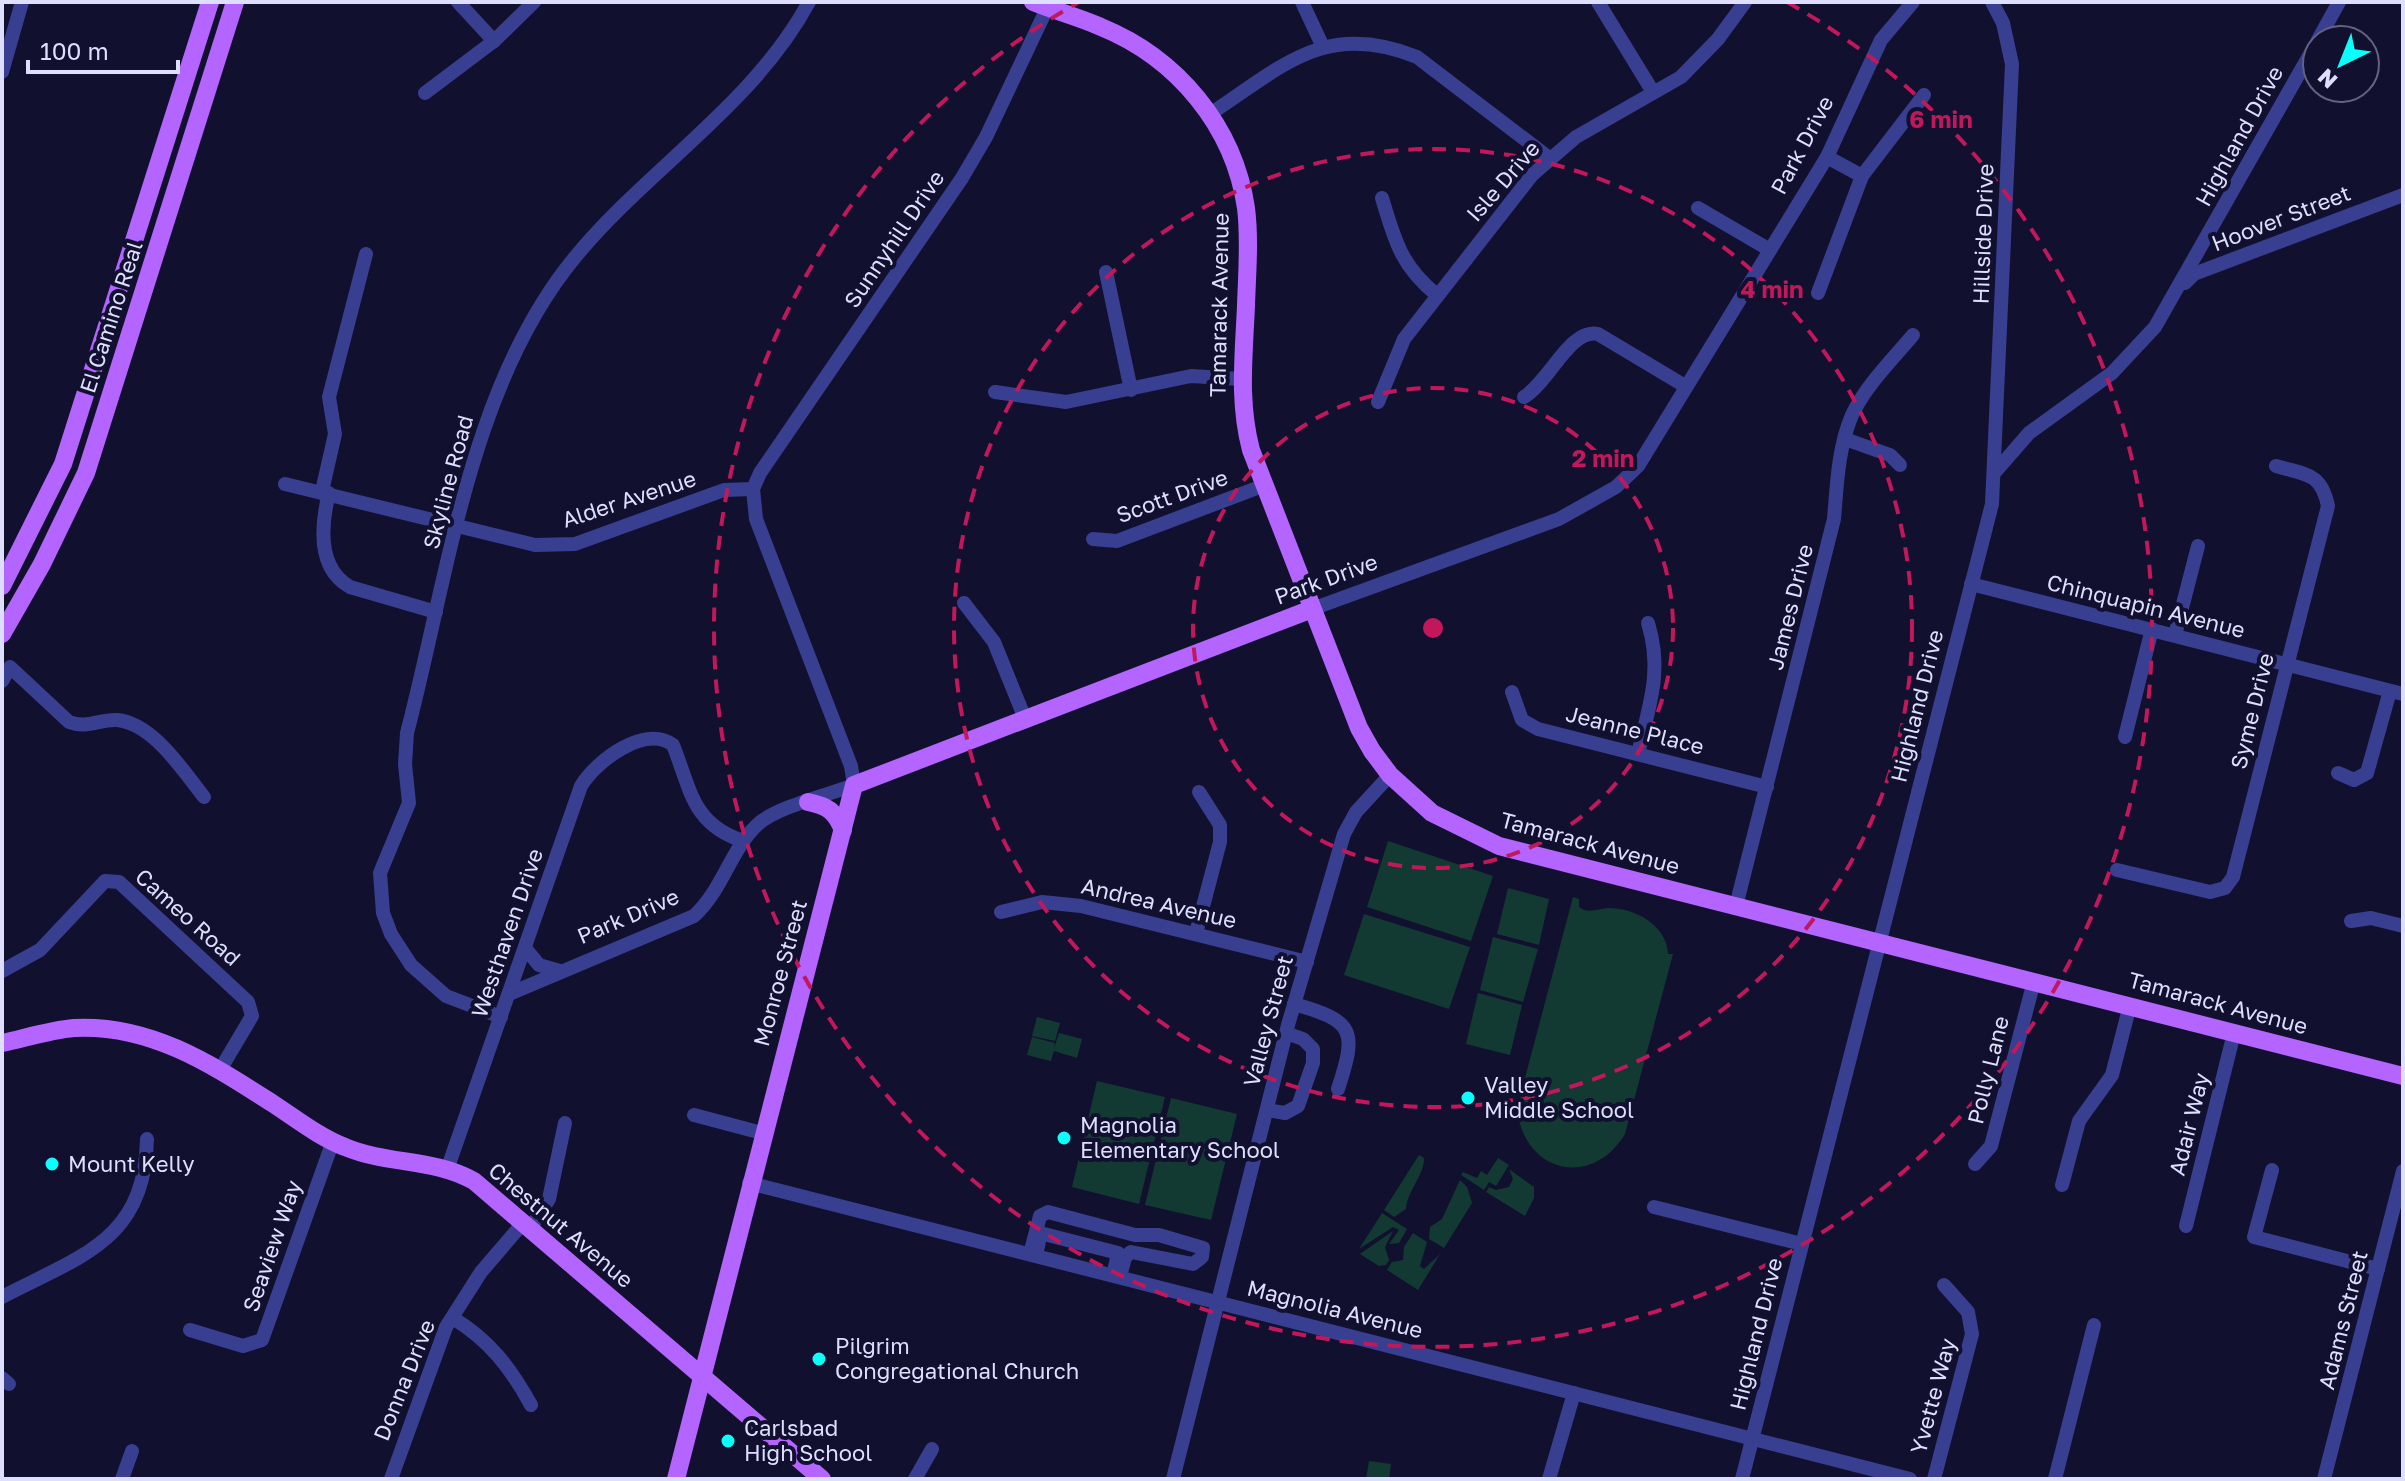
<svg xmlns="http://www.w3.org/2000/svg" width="2405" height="1481" font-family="'Golos Text',sans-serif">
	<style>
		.green { fill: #133933 }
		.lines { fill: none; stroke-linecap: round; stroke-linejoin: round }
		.minor { stroke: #383f90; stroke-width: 14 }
		.major { stroke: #b465ff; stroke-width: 18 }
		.ring { fill: none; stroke: #c2185b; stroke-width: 4; stroke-dasharray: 14 10 }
		.poi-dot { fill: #0afffc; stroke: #12102f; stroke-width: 3 }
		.labels { text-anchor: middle; stroke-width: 8; stroke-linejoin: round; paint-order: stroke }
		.street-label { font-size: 22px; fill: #dedeff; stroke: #12102f }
		.poi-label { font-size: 22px; fill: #dedeff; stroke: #12102f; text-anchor: start }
		.centre { fill: #c2185b; stroke: #12102f; stroke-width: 4 }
		.ring-label { font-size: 24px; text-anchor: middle; font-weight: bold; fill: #c2185b; stroke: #12102f; stroke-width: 8; stroke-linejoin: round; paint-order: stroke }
	</style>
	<rect width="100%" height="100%" fill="#12102f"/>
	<!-- green -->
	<g class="green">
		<polygon points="1388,841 1493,876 1471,941 1367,907"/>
		<polygon points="1508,888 1549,899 1539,945 1497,934"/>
		<path d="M1573,897L1579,899V907L1584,910C1593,912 1599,909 1608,908C1635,908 1667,925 1668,954H1673L1625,1134C1591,1190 1523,1172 1517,1108Z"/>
		<polygon points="1364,914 1470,947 1449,1009 1344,975"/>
		<polygon points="1493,937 1538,949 1523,1002 1480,990"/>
		<polygon points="1478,993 1522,1005 1510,1055 1466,1044"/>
		<polygon points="1037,1017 1060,1023 1055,1041 1032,1036"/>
		<polygon points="1059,1033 1082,1039 1077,1058 1054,1051 1051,1061 1027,1055 1032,1037 1055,1043 1054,1049"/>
		<polygon points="1097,1081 1165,1097 1139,1204 1072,1187"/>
		<polygon points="1171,1098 1237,1114 1211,1220 1145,1205"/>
		<path d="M1419,1155L1424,1158C1425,1174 1407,1191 1406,1209L1394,1217L1384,1210Z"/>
		<polygon points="1498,1158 1509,1165 1496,1186 1489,1182 1484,1190 1461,1175 1463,1172 1477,1178 1481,1171 1487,1175"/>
		<polygon points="1509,1169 1534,1187 1534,1198 1525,1216 1486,1192 1489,1187 1496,1190 1509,1187 1513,1179"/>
		<polygon points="1460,1180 1467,1187 1472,1203 1444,1248 1429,1239 1430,1227 1442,1219"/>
		<polygon points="1382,1213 1407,1229 1399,1243 1389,1244 1399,1230 1393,1227 1359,1249"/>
		<polygon points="1393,1231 1385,1247 1389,1260 1386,1265 1379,1266 1360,1254"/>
		<polygon points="1413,1233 1427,1242 1420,1266 1424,1269 1440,1254 1418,1290 1387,1270 1392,1262 1403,1260 1404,1247"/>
		<polygon points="1369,1461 1391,1464 1389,1479 1366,1479"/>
	</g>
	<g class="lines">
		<!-- minor -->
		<g class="minor">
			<polyline points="458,2 494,41"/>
			<polyline points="1302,2 1323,47"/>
			<polyline points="1598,2 1653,92"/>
			<polyline points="2318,40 2339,2"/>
			<polyline points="2,72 22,2"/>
			<polyline points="425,93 494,41 534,2"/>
			<path d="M1210,114C1283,66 1326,20 1417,57L1548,157"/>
			<polyline points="1827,157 1862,176"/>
			<path d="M1382,198C1395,241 1401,266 1437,295"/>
			<polyline points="1698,208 1770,250"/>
			<polyline points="1106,272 1131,390"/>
			<polyline points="2185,283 2194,274 2403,195"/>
			<polyline points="1818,293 1862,176 1924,95"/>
			<polyline points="995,392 1066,402 1191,376 1241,379"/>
			<path d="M1524,397C1550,381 1570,328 1598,334L1685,386"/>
			<polyline points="1378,402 1404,339 1532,175 1576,137 1681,77 1718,39 1745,2"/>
			<polyline points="1845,439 1890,455 1900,465"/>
			<polyline points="1996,471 2029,433 2112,373 2155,327 2317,42"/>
			<polyline points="285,484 535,545 575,544 724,490 753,489"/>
			<polyline points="322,491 335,434 329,397 366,254"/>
			<path d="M329,493C321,525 317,568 350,587L436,612"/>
			<polyline points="1093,539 1117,541 1265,485"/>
			<polyline points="1971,584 2403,694"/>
			<polyline points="964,603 994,642 1026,721"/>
			<polyline points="1312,609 1559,519 1616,487 1638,466 1827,157 1881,40 1913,2"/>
			<polyline points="2175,635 2198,546"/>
			<path d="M2,681L10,667L69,722C87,729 99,719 117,720C153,723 184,772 204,797"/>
			<polyline points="1512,692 1522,720 1538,729 1767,787"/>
			<polyline points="2125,737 2152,629"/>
			<path d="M1638,754C1649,705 1663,672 1648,623"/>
			<polyline points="2338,773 2354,780 2367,773 2390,691"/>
			<path d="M2117,870L2210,892L2225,888L2233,877L2328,506C2321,472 2306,475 2276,466"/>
			<path d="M1736,906L1834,519C1837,484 1838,448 1852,415C1866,385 1892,360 1913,335"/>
			<polyline points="1001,912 1042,902 1081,906 1307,962"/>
			<polyline points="2351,921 2371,918 2403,926"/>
			<polyline points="1196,933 1220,842 1220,825 1199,792"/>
			<polyline points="525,948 539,965 560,971"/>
			<polyline points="2,971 40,950 105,881 119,882 248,1002 252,1016 220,1070"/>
			<path d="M509,994L694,916C724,888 729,852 757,825C776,807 828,795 854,785L851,766L756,519L753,489L760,473L962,178L986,137L1050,2"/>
			<path d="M1294,1004C1355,1021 1357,1031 1338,1089"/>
			<path d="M501,1017L446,996L411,965L391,934L383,913L380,873L409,803L405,764L407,733C448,577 470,383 576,256C650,167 753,105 809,2"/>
			<polyline points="1267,1110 1285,1113 1298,1106 1313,1063 1313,1049 1303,1039 1286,1033"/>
			<polyline points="694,1115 762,1133"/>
			<polyline points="1975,1164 1991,1146 2034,981"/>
			<path d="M448,1167L581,786C596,761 645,724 673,745C691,790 692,824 743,841"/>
			<polyline points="2272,1170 2254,1237 2378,1269"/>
			<polyline points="749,1183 1910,1479"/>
			<polyline points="2062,1185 2079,1121 2112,1075 2130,1005"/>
			<polyline points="1654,1207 1802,1244"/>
			<polyline points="2186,1226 2234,1033"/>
			<polyline points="530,1229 549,1199 565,1123"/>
			<polyline points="1038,1247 1040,1234 1044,1234 1118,1253 1115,1267"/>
			<polyline points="1030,1254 1040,1216 1048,1212 1135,1235 1159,1235 1203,1248 1202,1257 1193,1264 1131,1252 1125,1257 1120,1277"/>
			<path d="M2,1297C80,1256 145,1241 147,1139"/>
			<path d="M453,1318C490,1341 510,1367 531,1405"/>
			<polyline points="190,1330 243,1346 262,1340 333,1141"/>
			<polyline points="2,1378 9,1384"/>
			<polyline points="122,1479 132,1451"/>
			<polyline points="391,1479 446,1327 481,1272 523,1223"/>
			<polyline points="915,1479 932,1449"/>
			<polyline points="1173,1479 1288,1025 1344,834 1356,812 1390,775"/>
			<polyline points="1549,1479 1574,1393"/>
			<polyline points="1742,1479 1992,504 2012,64 2003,23 1992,2"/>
			<polyline points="1934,1479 1972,1334 1968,1312 1944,1285"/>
			<polyline points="2055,1479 2094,1325"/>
			<polyline points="2324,1479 2403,1171"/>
		</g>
		<!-- major -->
		<g class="major">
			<path d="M1033,2C1055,11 1079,17 1101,27C1177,58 1234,126 1246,208C1250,240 1247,273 1246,305C1244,355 1238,401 1251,450L1359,728L1372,751L1390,775L1432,813L1499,846L2403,1076"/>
			<polyline points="2,586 63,464 210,2"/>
			<polyline points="2,634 42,564 86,473 235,2"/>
			<path d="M808,802C828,806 835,811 843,830"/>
			<path d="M2,1043C25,1038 51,1030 74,1028C150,1024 211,1064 272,1103C295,1118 319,1137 345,1147C388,1165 433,1158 474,1181L822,1479"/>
			<polyline points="676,1479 854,785 1312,609"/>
		</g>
	</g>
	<!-- distance rings -->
	<g class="ring">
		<circle cx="1433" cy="628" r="240"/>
		<circle cx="1433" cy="628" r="479"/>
		<path d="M1787 2A719 719 0 1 1 1079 2"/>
	</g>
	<!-- markers -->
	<g class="poi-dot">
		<circle cx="1468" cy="1098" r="8"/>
		<circle cx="1064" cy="1138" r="8"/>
		<circle cx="52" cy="1164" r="8"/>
		<circle cx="819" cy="1359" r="8"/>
		<circle cx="728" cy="1441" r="8"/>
	</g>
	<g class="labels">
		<!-- street labels -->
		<g class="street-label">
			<text transform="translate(2239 136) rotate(-61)" y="8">Highland Drive</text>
			<text transform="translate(1802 145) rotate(-62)" y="8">Park Drive</text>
			<text transform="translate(1503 181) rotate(-49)" y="8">Isle Drive</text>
			<text transform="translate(2281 218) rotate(-21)" y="8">Hoover Street</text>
			<text transform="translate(1983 234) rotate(-88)" y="8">Hillside Drive</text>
			<text transform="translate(894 239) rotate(-56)" y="8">Sunnyhill Drive</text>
			<text transform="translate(1219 305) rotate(-89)" y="8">Tamarack Avenue</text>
			<text transform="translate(111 317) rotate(-72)" y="8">El Camino Real</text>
			<text transform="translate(448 482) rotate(-75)" y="8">Skyline Road</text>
			<text transform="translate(1172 496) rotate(-20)" y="8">Scott Drive</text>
			<text transform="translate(629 499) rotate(-18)" y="8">Alder Avenue</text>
			<text transform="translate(1326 579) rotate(-20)" y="8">Park Drive</text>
			<text transform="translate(2146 606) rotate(14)" y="8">Chinquapin Avenue</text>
			<text transform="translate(1790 607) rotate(-76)" y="8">James Drive</text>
			<text transform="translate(1917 706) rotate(-76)" y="8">Highland Drive</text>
			<text transform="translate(2252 711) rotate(-76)" y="8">Syme Drive</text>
			<text transform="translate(1635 730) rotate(14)" y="8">Jeanne Place</text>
			<text transform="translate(1590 843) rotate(15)" y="8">Tamarack Avenue</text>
			<text transform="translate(1159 903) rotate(13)" y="8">Andrea Avenue</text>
			<text transform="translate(628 916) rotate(-23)" y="8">Park Drive</text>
			<text transform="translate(188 917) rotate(42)" y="8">Cameo Road</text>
			<text transform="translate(507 933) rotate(-71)" y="8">Westhaven Drive</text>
			<text transform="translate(780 973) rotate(-75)" y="8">Monroe Street</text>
			<text transform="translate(2218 1003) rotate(15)" y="8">Tamarack Avenue</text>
			<text transform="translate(1268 1021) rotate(-75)" y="8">Valley Street</text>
			<text transform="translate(1988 1070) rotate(-76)" y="8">Polly Lane</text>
			<text transform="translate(2189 1124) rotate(-76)" y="8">Adair Way</text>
			<text transform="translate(561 1225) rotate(40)" y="8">Chestnut Avenue</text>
			<text transform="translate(272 1246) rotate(-71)" y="8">Seaview Way</text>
			<text transform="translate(1335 1309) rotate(14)" y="8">Magnolia Avenue</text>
			<text transform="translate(2343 1320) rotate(-76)" y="8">Adams Street</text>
			<text transform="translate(1756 1334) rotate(-76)" y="8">Highland Drive</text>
			<text transform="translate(404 1380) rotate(-68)" y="8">Donna Drive</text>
			<text transform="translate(1933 1396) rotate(-75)" y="8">Yvette Way</text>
		</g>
		<!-- poi labels -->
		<g class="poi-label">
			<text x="1484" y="1093">Valley<tspan x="1484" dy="25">Middle School</tspan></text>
			<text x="1080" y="1133">Magnolia<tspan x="1080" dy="25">Elementary School</tspan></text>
			<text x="68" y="1172">Mount Kelly</text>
			<text x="835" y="1354">Pilgrim<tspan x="835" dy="25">Congregational Church</tspan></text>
			<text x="744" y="1436">Carlsbad<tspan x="744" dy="25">High School</tspan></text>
		</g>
	</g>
	<circle cx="1433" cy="628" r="12" class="centre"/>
	<g class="ring-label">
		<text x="1941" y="128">6 min</text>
		<text x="1772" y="298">4 min</text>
		<text x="1603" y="467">2 min</text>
	</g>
	<!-- border -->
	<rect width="2405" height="1481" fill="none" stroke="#dedeff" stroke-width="8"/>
	<!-- north arrow -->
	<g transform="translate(2341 64) rotate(223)"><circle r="38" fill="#12102f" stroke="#646282" stroke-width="2"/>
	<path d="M0-6L14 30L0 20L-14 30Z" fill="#0afffc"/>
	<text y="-12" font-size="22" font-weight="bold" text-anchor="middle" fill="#dedeff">N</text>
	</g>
	<!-- scale -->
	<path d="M28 60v12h150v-12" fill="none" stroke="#dedeff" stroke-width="4"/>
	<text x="40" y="60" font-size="24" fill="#dedeff" stroke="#12102f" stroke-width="6" paint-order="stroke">100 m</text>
</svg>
